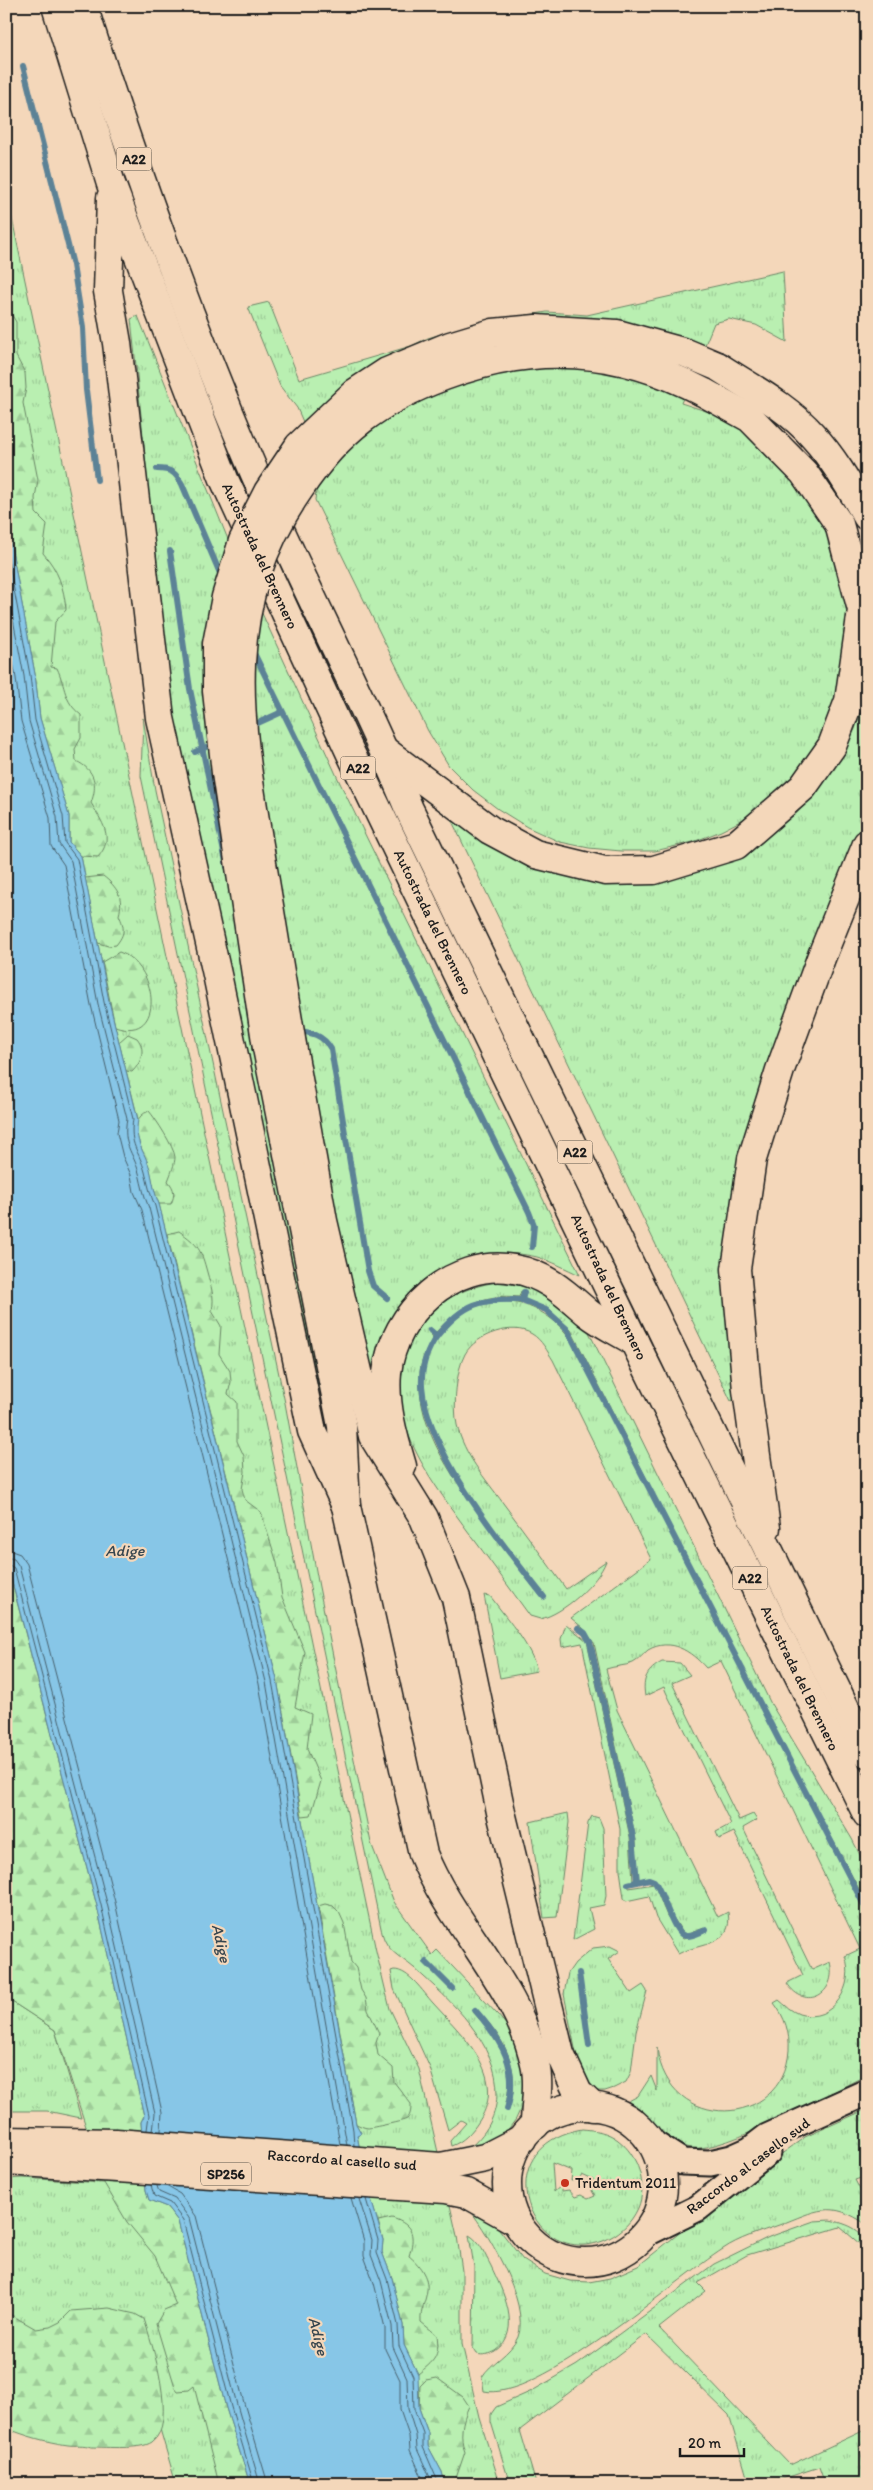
<svg xmlns="http://www.w3.org/2000/svg" width="873" height="2490" font-family="Itim,sans-serif">
	<style>
		.grass { fill: url(#grass-tufts); stroke: #6a8666; fill-rule: evenodd }
		.forest { fill: url(#forest-firs); stroke: #6a8666 }
		.water { fill: #87c6e7; stroke: #5c8296 }
		.lines { fill: none; stroke-linecap: round; stroke-linejoin: round }
		.shore { stroke: #47606d; stroke-width: 1 }
		.stream { stroke: #5c8296; stroke-width: 6 }
		.secondary-casing { stroke: #1c1c1c; stroke-width: 29 }
		.primary-casing { stroke: #1c1c1c; stroke-width: 31 }
		.motorway-casing { stroke: #1c1c1c; stroke-width: 31 }
		.secondary { stroke: #f4d7ba; stroke-width: 25 }
		.primary { stroke: #f4d7ba; stroke-width: 28 }
		.motorway { stroke: #f4d7ba; stroke-width: 28 }
		.motorway-bridge-casing { stroke: #1c1c1c; stroke-width: 31; stroke-linecap: butt }
		.motorway-bridge { stroke: #f4d7ba; stroke-width: 28 }
		.poi-dot { fill: #c8321e; stroke: #f4d7ba; stroke-width: 2 }
		.labels { text-anchor: middle; stroke-width: 4.5; stroke-linejoin: round; paint-order: stroke }
		.shield { fill: #f4d7ba; stroke: #5d544b; stroke-width: 1 }
		.shield-label { font-size: 14px; font-weight: bold; fill: #1c1c1c }
		.street-label { font-size: 15px; fill: #1c1c1c; stroke: #f4d7ba }
		.poi-label { font-size: 15px; fill: #1c1c1c; stroke: #f4d7ba; text-anchor: start }
		.water-label { font-size: 16px; font-style: italic; fill: #37464f; stroke: #f4d7ba }
	</style>
	<defs>
		<pattern id="grass-tufts" width="24" height="20" patternUnits="userSpaceOnUse" patternTransform="scale(1.25)"><rect width="24" height="20" fill="#b9efb1"/><path d="M3 7l-1-3M5 7V3M7 7l1-3M15 17l-1-3M17 17v-4M19 17l1-3" fill="none" stroke="#9ecc98"/></pattern>
		<pattern id="forest-firs" width="22" height="20" patternUnits="userSpaceOnUse" patternTransform="scale(1.25)"><rect width="22" height="20" fill="#b9efb1"/><path d="M5 1l3.5 6h-7zM16 11l3.5 6h-7z" fill="#9ecc98"/></pattern>
	</defs>
	<rect width="100%" height="100%" fill="#f4d7ba"/>
	<filter id="ink" filterUnits="userSpaceOnUse"><feTurbulence type="fractalNoise" baseFrequency=".02" numOctaves="2"/><feDisplacementMap in="SourceGraphic" scale="10" xChannelSelector="R" yChannelSelector="G"/><feConvolveMatrix kernelMatrix="1 2 1 2 8 2 1 2 1" color-interpolation-filters="sRGB"/></filter>
	<g filter="url(#ink)">
		<!-- grass -->
		<g class="grass">
			<polygon points="6,190 376,1951 390,2009 419,2069 457,2236 462,2271 462,2344 479,2417 500,2484 445,2484 442,2472 428,2446 383,2240 366,2182 357,2135 361,2133 356,2124 277,1680 159,1204 141,1153 138,1119 109,1001 81,856 35,674 6,518"/>
			<polygon points="783,271 787,342 756,325 729,319 714,323 681,403 737,421 764,442 825,519 852,617 832,723 796,775 746,818 721,831 693,842 655,851 621,851 589,848 560,842 527,827 498,809 473,790 449,766 428,731 315,500 320,461 297,408 280,386 248,307 269,302 299,379 411,346 428,338 477,323 547,312 587,315"/>
			<path d="M138,316L229,542L218,573L211,606L324,1393L314,1395L173,718C155,585 146,452 131,319Z"/>
			<path d="M260,609L340,783L580,1275C566,1269 552,1261 537,1257C482,1244 415,1266 391,1321C383,1339 379,1361 374,1380L345,1261L303,1043L256,753L251,694Z"/>
			<polygon points="867,693 867,817 756,1123 737,1398 731,1401 452,821 458,820 591,878 767,835 797,813 819,788 838,761 855,729"/>
			<path d="M143,718L155,790L285,1403L319,1587L371,1843L394,1902L432,1955L437,1950L497,2014L509,2028L523,2052L524,2101L516,2119L504,2135L464,2152C483,2138 496,2120 497,2095C498,2042 451,2001 414,1968C400,1956 387,1952 382,1933L141,776ZM476,2009C503,2036 523,2069 509,2109L505,2108C516,2065 502,2043 473,2012Z"/>
			<path d="M497,1282L536,1288L586,1326L771,1704L852,1839L867,1869V1904L777,1735L571,1330L546,1308L524,1299L525,1293L521,1291L519,1297C484,1293 460,1306 436,1332L430,1330L429,1332L433,1337C428,1348 421,1359 420,1372C415,1431 458,1484 490,1528C507,1552 524,1576 542,1598L545,1596C506,1548 426,1446 423,1384C423,1364 431,1346 443,1331C478,1288 537,1294 569,1337L867,1913V2067L864,2068L867,2075C831,2092 725,2153 691,2148C667,2145 644,2118 625,2103L638,2096L651,2076L657,2091V2048C668,2134 784,2129 789,2050C790,2033 785,2017 774,2003L779,2000C785,2005 791,2011 799,2014C833,2025 856,1984 845,1956L860,1949L721,1661L706,1668C691,1651 670,1637 648,1650C643,1654 639,1660 633,1663C625,1666 615,1666 606,1669L617,1710L718,1917L728,1912C734,1947 701,1942 678,1954L656,1918L649,1896L626,1901L624,1898L620,1870V1829L582,1643L562,1647L561,1639L566,1624L587,1641L630,1837L633,1881L628,1882L629,1888L654,1884L667,1916L683,1939L706,1932L704,1928L688,1934L683,1933L671,1914L657,1881L650,1878L638,1881L636,1840L594,1643L583,1628L571,1618L651,1559L553,1360C547,1351 542,1340 532,1334C513,1322 476,1334 465,1354C456,1370 453,1407 457,1425C464,1455 485,1478 503,1503C524,1531 545,1560 566,1589L606,1561C598,1583 563,1614 540,1619L530,1616C509,1587 488,1558 467,1530C425,1472 372,1405 416,1331C433,1302 464,1287 497,1282Z"/>
			<path d="M484,1595L490,1596L494,1601C509,1622 531,1645 537,1671L500,1678Z"/>
			<path d="M662,1662L680,1663L690,1675L672,1683L739,1820L753,1814L757,1820L743,1828L812,1970L830,1962C838,1994 805,2012 787,1983L803,1975L734,1832L719,1839L716,1832L731,1824L666,1692L664,1687L645,1696C642,1679 647,1670 662,1662Z"/>
			<polygon points="568,1813 569,1822 557,1917 544,1918 530,1822"/>
			<polygon points="592,1816 599,1818 603,1828 606,1896 604,1905 589,1908 594,1929 573,1940 588,1823"/>
			<polygon points="610,1946 620,1951 608,1959 631,1993 643,1985 647,1991 636,2032 631,2072 626,2082 614,2088 605,2091 597,2091 580,2073 564,1994 568,1973 575,1963 593,1948"/>
			<path d="M394,1970C409,1970 423,1992 433,2003C461,2034 509,2076 479,2121C472,2132 463,2142 451,2146L450,2141L466,2123L461,2120L448,2130L430,2068L394,1989L391,1971Z"/>
			<polygon points="6,1998 55,2030 81,2118 47,2111 6,2111"/>
			<path d="M867,2109V2176L855,2180L867,2203V2225C831,2199 816,2211 779,2225C760,2232 739,2238 723,2249C676,2279 536,2403 484,2391L482,2377C491,2362 510,2355 518,2337C531,2303 485,2227 463,2201L489,2216L523,2260L545,2274L570,2281L589,2282L610,2278L638,2266L747,2179L805,2137Z"/>
			<path d="M582,2129C595,2130 608,2132 618,2140C638,2155 648,2185 638,2208C631,2224 618,2235 603,2241C528,2269 485,2146 582,2129ZM552,2163L572,2171L571,2181L576,2180L578,2182L582,2175L593,2180L591,2189L595,2196L588,2199L581,2195L575,2197L569,2190L562,2191V2185L554,2192Z"/>
			<polygon points="22,2178 104,2183 146,2190 250,2484 176,2484 160,2429 6,2392 6,2179"/>
			<path d="M830,2220C847,2224 867,2230 867,2250L840,2227L747,2255L698,2283L706,2291L659,2328L790,2465L867,2429V2442L859,2446L867,2478L847,2484H825L819,2467L767,2484H737L748,2480L729,2415L646,2334L520,2430L536,2484H510L491,2422V2414L496,2407L532,2391L577,2365L714,2264L769,2237L814,2221Z"/>
			<path d="M469,2235C480,2241 485,2255 491,2266C502,2290 524,2331 495,2351C489,2354 483,2356 477,2354L473,2348L474,2267Z"/>
		</g>
		<!-- forest -->
		<g class="forest">
			<path d="M6,305L16,322V356L25,373L26,388L23,403L38,480L35,498L36,513L47,524L43,553C58,570 64,587 66,610L55,622L51,667L57,668C66,687 63,701 81,715V738L75,749L76,761C95,770 98,784 91,803C102,822 115,838 98,857L81,856L69,842V816L40,718L35,674L6,518Z"/>
			<path d="M103,876C117,887 124,897 119,915C125,928 125,934 116,945L108,946L98,943L85,878Z"/>
			<path d="M119,952C159,965 166,1044 115,1026L102,962Z"/>
			<path d="M128,1034L137,1038C146,1049 142,1062 132,1072L126,1071L119,1042Z"/>
			<path d="M149,1111C156,1119 174,1147 175,1157C175,1164 171,1173 168,1181C175,1189 175,1195 171,1204H159C154,1193 153,1182 150,1170C146,1154 122,1121 149,1111Z"/>
			<path d="M179,1231C199,1245 201,1250 207,1272C211,1287 215,1296 212,1311L221,1326L219,1354L230,1371L231,1382L228,1394L237,1402V1441L244,1456L245,1472L242,1489L245,1500L261,1512L277,1563L282,1597L305,1652L295,1707L311,1714L307,1749L321,1781L311,1815L302,1816L277,1680L167,1234Z"/>
			<polygon points="6,1560 97,1906 144,2116 141,2122 146,2190 149,2200 167,2207 178,2221 226,2408 250,2484 219,2484 194,2386 189,2390 178,2391 175,2387 156,2324 164,2310 176,2305 155,2256 127,2222 104,2183 55,2030 6,1998"/>
			<path d="M325,1904L333,1906L339,1912L344,1923L351,1962L356,1968L361,1990L366,1998L368,2010L379,2033L376,2043L378,2055L393,2068L394,2082L411,2104C411,2109 411,2115 407,2119C405,2121 370,2128 368,2128C364,2128 359,2125 356,2124L318,1906Z"/>
			<path d="M392,2218C414,2225 415,2236 409,2256C418,2263 429,2277 427,2290C426,2301 420,2310 421,2322L437,2335C440,2357 434,2361 418,2374L404,2345L403,2325L392,2278L382,2252L383,2240L378,2221Z"/>
			<path d="M109,2308L135,2314L144,2319C152,2343 178,2424 152,2442C141,2450 106,2447 91,2447C83,2444 76,2446 68,2445C46,2442 26,2436 6,2428V2312L36,2329L50,2327L60,2322L71,2311Z"/>
			<path d="M437,2378L463,2397L469,2406C462,2421 459,2437 465,2452L454,2484H445L442,2472L428,2446V2433L419,2408L420,2386L426,2380Z"/>
		</g>
		<!-- water -->
		<path class="water" d="M6,518L35,674L40,718L69,816V842L81,856L109,1001L138,1120C134,1142 144,1150 150,1169C153,1182 154,1192 159,1204L277,1680L356,2124L361,2133L357,2135L366,2182L383,2240L382,2252L392,2278L403,2325L404,2345L418,2374L419,2408L428,2433V2446L442,2472L445,2484H250L226,2408L178,2221L167,2207L149,2200L146,2190L141,2122L144,2116L97,1906L6,1559Z"/>
		<g class="lines">
			<!-- shore -->
			<g class="shore">
				<path d="M6,547L30,675L35,720L63,816L65,843L77,859L104,1002L133,1119C129,1146 139,1150 145,1172C148,1184 150,1194 155,1206L272,1681L353,2130L354,2146"/>
				<path d="M6,583L24,676L29,721L57,817L59,844L71,861L98,1004L127,1119C122,1146 133,1151 139,1173C142,1186 144,1196 149,1208L266,1682L347,2145"/>
				<polyline points="6,626 16,678 21,721 50,818 51,846 64,865 91,1005 119,1120 117,1133 123,1157 131,1175 134,1192 142,1210 259,1684 340,2144"/>
				<polyline points="6,1549 20,1554 27,1564 115,1902 162,2112 161,2131"/>
				<polyline points="6,1557 14,1559 19,1566 107,1903 155,2113 153,2131"/>
				<polyline points="6,1563 14,1568 101,1905 149,2115 147,2130"/>
				<polyline points="151,2185 154,2196 170,2203 183,2220 231,2407 254,2484"/>
				<polyline points="157,2186 159,2192 175,2199 189,2218 237,2405 260,2484"/>
				<polyline points="166,2186 180,2194 196,2216 244,2403 268,2484"/>
				<polyline points="351,2198 364,2241 364,2256 374,2283 385,2328 385,2349 400,2380 400,2410 409,2436 410,2450 425,2484"/>
				<polyline points="359,2199 372,2240 371,2255 381,2281 392,2326 393,2347 407,2378 408,2409 416,2435 417,2449 433,2484"/>
				<polyline points="366,2199 378,2240 377,2253 387,2279 398,2325 399,2346 413,2376 414,2409 423,2433 423,2447 439,2484"/>
			</g>
			<!-- stream -->
			<g class="stream">
				<polyline points="23,66 73,265 83,328 86,390 97,480"/>
				<path d="M157,469C171,469 175,472 182,484L222,578"/>
				<polyline points="170,551 190,689 227,867"/>
				<polyline points="252,649 529,1212 534,1225 532,1247"/>
				<polyline points="249,727 282,712"/>
				<polyline points="195,752 215,743"/>
				<path d="M297,1031C311,1032 323,1035 331,1049L368,1271L373,1286L387,1298"/>
				<polyline points="524,1292 522,1300 546,1310 567,1329 867,1911"/>
				<path d="M430,1330L437,1336C427,1350 421,1368 422,1386C427,1453 503,1545 544,1597"/>
				<path d="M437,1336C463,1303 482,1298 522,1300"/>
				<polyline points="578,1628 585,1633 590,1642 633,1837 637,1882"/>
				<path d="M628,1884L649,1879L654,1881C663,1891 673,1936 686,1936C692,1937 700,1932 706,1930"/>
				<polyline points="426,1962 452,1988"/>
				<polyline points="579,1973 589,2045"/>
				<path d="M475,2010C501,2040 520,2068 507,2109"/>
			</g>
			<defs>
				<g id="secondary">
					<polyline points="651,2142 682,2162 710,2163 732,2158 750,2150 767,2137 867,2092"/>
					<polyline points="647,2233 698,2208 768,2152"/>
				</g>
				<g id="primary">
					<circle cx="585" cy="2184" r="78"/>
					<polyline points="6,2141 116,2143 441,2167 485,2158 522,2139"/>
					<polyline points="6,2161 446,2189 466,2193 516,2221"/>
				</g>
				<g id="motorway">
					<polyline points="56,6 111,184 224,479 351,754 634,1341 867,1814"/>
					<path d="M83,6C132,160 186,312 249,460C299,578 360,691 409,809L867,1753"/>
					<polyline points="111,198 108,291 117,343 160,718 218,979 312,1431 346,1506"/>
					<path d="M717,366C749,387 787,406 813,436C835,460 851,489 867,516"/>
					<polyline points="386,752 490,830 535,854 605,871 654,870 736,845 803,787 832,746 849,701 862,610 839,524 804,473 750,418 703,392"/>
					<polyline points="292,1045 323,1221 373,1436 424,1518 456,1598 501,1812 560,2054 578,2093 593,2107"/>
					<path d="M267,1048L342,1426L346,1506L423,1854C453,1928 518,1984 535,2064C540,2084 535,2105 535,2125"/>
					<path d="M402,1466C393,1436 384,1404 387,1373C393,1313 452,1258 514,1269C545,1274 566,1294 588,1313C602,1324 619,1332 634,1341"/>
					<polyline points="766,1528 747,1390 736,1269 752,1159 780,1070 821,958 867,844"/>
				</g>
			</defs>
			<!-- secondary casing -->
			<use href="#secondary" class="secondary-casing"/>
			<!-- primary casing -->
			<use href="#primary" class="primary-casing"/>
			<!-- motorway casing -->
			<use href="#motorway" class="motorway-casing"/>
			<!-- secondary -->
			<use href="#secondary" class="secondary"/>
			<!-- primary -->
			<use href="#primary" class="primary"/>
			<!-- motorway -->
			<use href="#motorway" class="motorway"/>
			<defs>
				<g id="motorway-bridge">
					<path d="M292,1045C281,980 271,915 260,851C238,718 218,606 300,488C339,430 379,400 444,376C534,342 618,347 703,392"/>
					<polyline points="267,1048 226,773 217,691 217,644 226,597 243,541 268,492 299,446 355,393 387,372 450,346 493,333 536,329 617,334 686,353 717,366"/>
				</g>
			</defs>
			<!-- motorway-bridge casing -->
			<use href="#motorway-bridge" class="motorway-bridge-casing"/>
			<!-- motorway-bridge -->
			<use href="#motorway-bridge" class="motorway-bridge"/>
		</g>
	</g>
	<!-- markers -->
	<circle class="poi-dot" cx="565" cy="2183" r="5"/>
	<g class="labels">
		<!-- shield labels -->
		<g class="shield">
			<rect x="116.5" y="147.5" width="35" height="23" rx="4"/>
			<rect x="340.5" y="756.5" width="35" height="23" rx="4"/>
			<rect x="557.5" y="1140.5" width="35" height="23" rx="4"/>
			<rect x="732.5" y="1566.5" width="35" height="23" rx="4"/>
			<rect x="201" y="2162.5" width="50" height="23" rx="4"/>
		</g>
		<g class="shield-label">
			<text x="134" y="164">A22</text>
			<text x="358" y="773">A22</text>
			<text x="575" y="1157">A22</text>
			<text x="750" y="1583">A22</text>
			<text x="226" y="2179">SP256</text>
		</g>
		<!-- street labels -->
		<g class="street-label">
			<text transform="translate(260 556) rotate(65)" y="5">Autostrada del Brennero</text>
			<text transform="translate(433 922) rotate(64)" y="5">Autostrada del Brennero</text>
			<text transform="translate(609 1287) rotate(65)" y="5">Autostrada del Brennero</text>
			<text transform="translate(800 1678) rotate(64)" y="5">Autostrada del Brennero</text>
			<text transform="translate(342 2160) rotate(4)" y="5">Raccordo al casello sud</text>
			<text transform="translate(748 2166) rotate(-37)" y="5">Raccordo al casello sud</text>
		</g>
		<!-- poi labels -->
		<g class="poi-label">
			<text x="575" y="2188">Tridentum 2011</text>
		</g>
		<!-- water labels -->
		<g class="water-label">
			<text x="125" y="1556">Adige</text>
			<text transform="translate(222 1943) rotate(77)" y="6">Adige</text>
			<text transform="translate(319 2336) rotate(76)" y="6">Adige</text>
		</g>
	</g>
	<!-- margin -->
	<rect width="873" height="2490" fill="none" stroke="#f4d7ba" stroke-width="25"/>
	<rect x="12" y="12" width="848" height="2465" fill="none" stroke="#1c1c1c" stroke-width="2" filter="url(#ink)"/>
	<!-- scale -->
	<path d="M680 2448v8h64v-8" fill="none" stroke="#1c1c1c" stroke-width="2.5"/>
	<text x="688" y="2448" font-size="15" fill="#1c1c1c" stroke="#f4d7ba" stroke-width="4" paint-order="stroke">20 m</text>
</svg>
